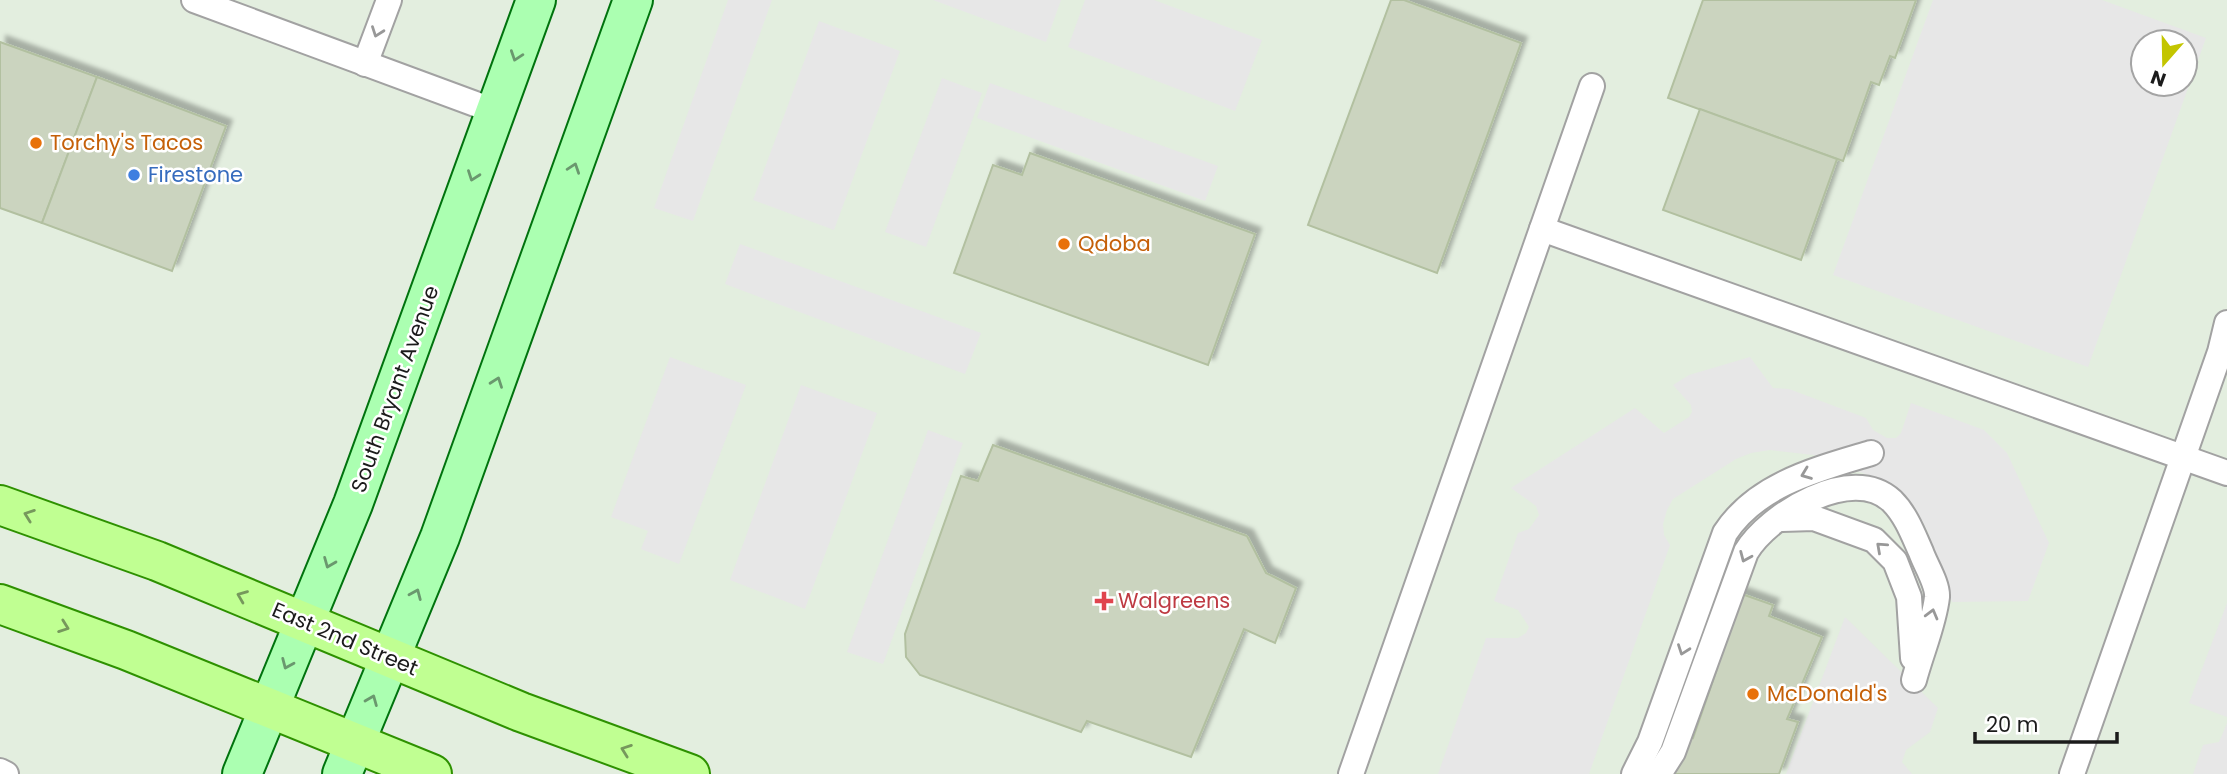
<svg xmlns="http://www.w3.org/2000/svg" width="2227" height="774" font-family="Poppins,sans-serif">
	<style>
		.parking { fill: #e7e7e7; fill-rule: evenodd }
		.building { fill: #cbd4bf; stroke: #b2c0a0; stroke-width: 2; filter: url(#shadow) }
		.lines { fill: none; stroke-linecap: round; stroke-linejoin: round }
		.service-casing { stroke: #a2a2a2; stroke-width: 28 }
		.secondary-casing { stroke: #00730e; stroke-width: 42 }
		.primary-casing { stroke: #2e9100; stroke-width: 42 }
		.service { stroke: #fff; stroke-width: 24 }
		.secondary { stroke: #abffb1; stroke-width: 38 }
		.primary { stroke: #c0ff92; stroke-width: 38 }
		.oneway { stroke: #989898 }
		.oneway2 { stroke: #6a986e }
		.oneway3 { stroke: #76985c }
		.food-dot { fill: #e8710a; stroke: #fff; stroke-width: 2.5 }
		.shop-dot { fill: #3f7fe0; stroke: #fff; stroke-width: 2.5 }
		.health-dot { fill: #e0444e; stroke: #fff; stroke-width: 2.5 }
		.labels { text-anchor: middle; stroke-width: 5; stroke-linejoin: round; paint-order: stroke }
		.food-label { font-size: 21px; fill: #c56008; stroke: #fff; text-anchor: start }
		.shop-label { font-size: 21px; fill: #366cbe; stroke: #fff; text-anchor: start }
		.street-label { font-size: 21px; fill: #1b1b1b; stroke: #fff }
		.health-label { font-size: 21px; fill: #be3a42; stroke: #fff; text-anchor: start }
	</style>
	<defs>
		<filter id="shadow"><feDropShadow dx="6" dy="-6" stdDeviation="2" flood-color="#0004"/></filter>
	</defs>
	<rect width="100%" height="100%" fill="#e3eedf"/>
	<!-- parking -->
	<g class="parking">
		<polygon points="728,0 772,0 693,221 654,208"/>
		<polygon points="933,0 1061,0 1046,42"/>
		<polygon points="1085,0 1154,0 1262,40 1235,111 1068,47"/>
		<path d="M1933,0H2102L2206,38L2088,367L1833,275ZM2143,42H2185V84H2143Z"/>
		<polygon points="819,21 900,51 834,230 753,200"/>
		<polygon points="942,78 982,93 926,247 885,232"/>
		<polygon points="990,83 1218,166 1205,201 977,118"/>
		<polygon points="740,244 981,333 965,374 725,284"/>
		<polygon points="670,357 746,385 679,564 641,549 648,531 611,517"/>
		<polygon points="1750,357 1773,388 1789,389 1866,418 1873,430 1887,438 1896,438 1901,433 1911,403 1984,430 2007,453 2049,543 2028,601 1952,602 1928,532 1917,511 1904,495 1884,481 1814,455 1770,450 1751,453 1736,459 1673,499 1667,510 1663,524 1664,535 1670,545 1589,774 1438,774 1486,638 1518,638 1526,633 1529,627 1518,610 1494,601 1518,533 1529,529 1539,515 1536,506 1511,488 1635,408 1664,433 1689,417 1692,412 1691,405 1673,385 1689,375"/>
		<polygon points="801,385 877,413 805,609 730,580"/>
		<polygon points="928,430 963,443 883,664 847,652"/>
		<polygon points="2227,603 2227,717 2189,703"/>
		<polygon points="1845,617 1938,708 1930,732 1906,750 1902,762 1912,774 1786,774"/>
		<polygon points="2227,723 2227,774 2193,774 2203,745 2219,742"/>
	</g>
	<!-- building -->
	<g class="building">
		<polygon points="1391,0 1404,0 1521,43 1437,273 1308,225"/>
		<polygon points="1703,0 1916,0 1895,58 1890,56 1879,85 1871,82 1843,161 1668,98"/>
		<polygon points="0,42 97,77 42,223 0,208"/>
		<polygon points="97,77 226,126 172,271 42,223"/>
		<polygon points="1700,109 1837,159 1801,260 1663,210"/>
		<polygon points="1030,153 1255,234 1208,365 954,273 993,165 1022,175"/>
		<polygon points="993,445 1247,536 1266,573 1296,588 1275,643 1244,629 1191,757 1087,721 1081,732 920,675 906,657 905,634 961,476 978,481"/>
		<polygon points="1736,592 1773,605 1769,616 1822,637 1787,719 1798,722 1779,774 1666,774 1681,736 1693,738 1717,669 1710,668"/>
	</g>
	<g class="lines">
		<defs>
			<g id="service">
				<polyline points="194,0 497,112"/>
				<polyline points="365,64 389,0"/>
				<polyline points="1542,229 2227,473"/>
				<polyline points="1782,519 1814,518 1874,540 1895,561 1909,597 1913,658"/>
				<polyline points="0,771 6,774"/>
				<polyline points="1351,774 1592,86"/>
				<path d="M1634,774L1650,742L1725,533C1757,484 1818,469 1871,453"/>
				<path d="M1659,774L1673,752L1746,552C1768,515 1852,463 1892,501C1906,515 1913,534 1921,552C1925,564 1938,584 1937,597C1934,624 1921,653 1914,680"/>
				<polyline points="2072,774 2220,352 2227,323"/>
			</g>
			<g id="secondary">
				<polyline points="242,774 353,504 536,0"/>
				<polyline points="342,774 440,537 633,0"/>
			</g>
			<g id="primary">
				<polyline points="0,505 157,561 521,712 690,774"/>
				<polyline points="0,604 126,650 432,774"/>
			</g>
		</defs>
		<!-- service casing -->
		<use href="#service" class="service-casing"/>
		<!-- secondary casing -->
		<use href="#secondary" class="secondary-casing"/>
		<!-- primary casing -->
		<use href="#primary" class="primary-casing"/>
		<!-- service -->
		<use href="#service" class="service"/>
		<!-- secondary -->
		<use href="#secondary" class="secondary"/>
		<!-- primary -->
		<use href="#primary" class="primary"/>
	</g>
	<!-- one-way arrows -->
	<defs><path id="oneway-chevron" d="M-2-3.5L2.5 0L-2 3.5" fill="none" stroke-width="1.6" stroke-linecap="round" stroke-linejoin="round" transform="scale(1.75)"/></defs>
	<g class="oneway">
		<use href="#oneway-chevron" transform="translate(377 32) rotate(110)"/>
		<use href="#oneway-chevron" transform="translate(1806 474) rotate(159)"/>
		<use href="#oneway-chevron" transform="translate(1881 547) rotate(-138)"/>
		<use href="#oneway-chevron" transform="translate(1745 557) rotate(113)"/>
		<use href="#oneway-chevron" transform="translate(1932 614) rotate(-75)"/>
		<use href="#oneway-chevron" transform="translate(1683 650) rotate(110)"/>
	</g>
	<g class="oneway2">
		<use href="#oneway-chevron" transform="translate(516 56) rotate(109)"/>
		<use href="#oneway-chevron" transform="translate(574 168) rotate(-71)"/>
		<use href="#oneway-chevron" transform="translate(473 176) rotate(110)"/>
		<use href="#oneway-chevron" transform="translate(497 382) rotate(-70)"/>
		<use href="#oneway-chevron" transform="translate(329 563) rotate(112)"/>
		<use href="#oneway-chevron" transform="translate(416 594) rotate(-67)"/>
		<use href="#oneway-chevron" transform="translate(287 664) rotate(113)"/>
		<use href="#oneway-chevron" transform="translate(372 700) rotate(-68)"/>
	</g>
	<g class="oneway3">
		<use href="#oneway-chevron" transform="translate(29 515) rotate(-160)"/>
		<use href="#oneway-chevron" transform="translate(242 596) rotate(-158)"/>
		<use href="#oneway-chevron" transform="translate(64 627) rotate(20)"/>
		<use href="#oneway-chevron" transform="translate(626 750) rotate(-160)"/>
	</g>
	<!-- markers -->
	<g class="food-dot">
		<circle cx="36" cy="143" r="7"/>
		<circle cx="1064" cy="244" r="7"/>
		<circle cx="1753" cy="694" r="7"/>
	</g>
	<circle class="shop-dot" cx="134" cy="175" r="7"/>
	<path class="health-dot" d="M1100.5 590.5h7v7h7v7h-7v7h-7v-7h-7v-7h7z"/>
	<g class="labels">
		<!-- food labels -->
		<g class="food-label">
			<text x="50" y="150">Torchy's Tacos</text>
			<text x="1078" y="251">Qdoba</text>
			<text x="1767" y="701">McDonald's</text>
		</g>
		<!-- shop labels -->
		<g class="shop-label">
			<text x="148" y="182">Firestone</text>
		</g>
		<!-- street labels -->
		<g class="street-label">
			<text transform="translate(395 389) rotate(-70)" y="7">South Bryant Avenue</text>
			<text transform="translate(345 639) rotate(23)" y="7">East 2nd Street</text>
		</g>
		<!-- health labels -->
		<g class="health-label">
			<text x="1118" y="608">Walgreens</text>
		</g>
	</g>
	<!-- north arrow -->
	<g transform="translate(2164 63) rotate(200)"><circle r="33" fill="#ffffff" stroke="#a4a4a4" stroke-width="2"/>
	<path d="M0-5L12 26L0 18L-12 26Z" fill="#c3c500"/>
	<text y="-10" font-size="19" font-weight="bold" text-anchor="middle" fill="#1b1b1b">N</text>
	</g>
	<!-- scale -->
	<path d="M1975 732v10h142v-10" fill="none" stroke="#1b1b1b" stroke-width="3.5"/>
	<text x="1986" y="732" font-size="21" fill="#1b1b1b" stroke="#ffffff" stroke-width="5" paint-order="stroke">20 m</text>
</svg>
